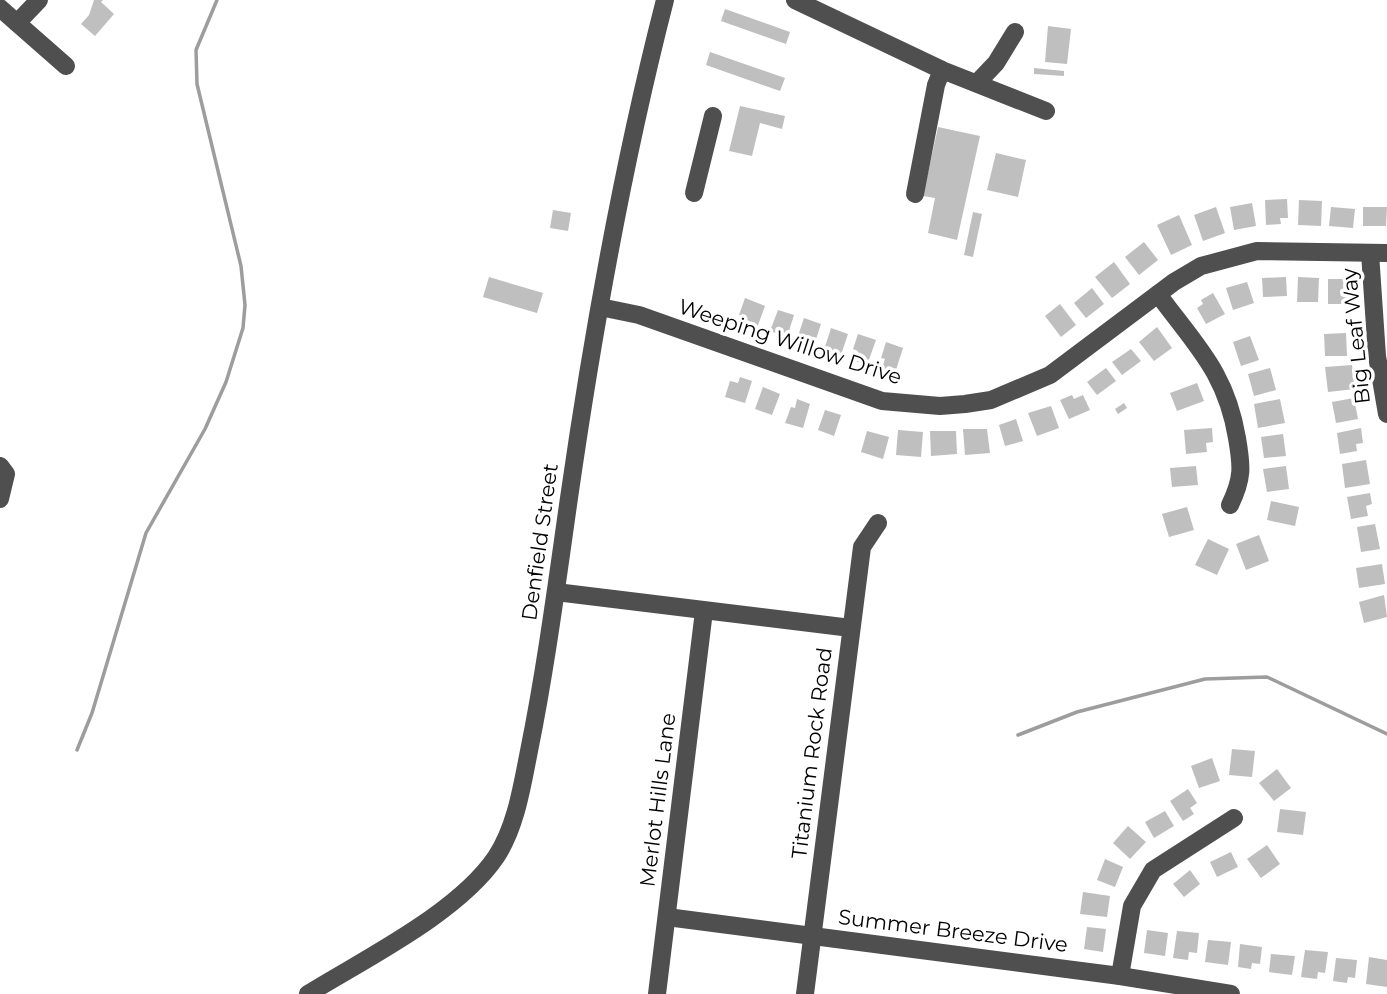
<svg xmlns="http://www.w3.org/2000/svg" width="1387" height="994" font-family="Montserrat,sans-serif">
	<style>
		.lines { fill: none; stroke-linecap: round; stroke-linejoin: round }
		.stream { stroke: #9d9d9d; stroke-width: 3.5 }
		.building { fill: #bfbfbf }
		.minor { stroke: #4f4f4f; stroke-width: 18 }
		.labels { text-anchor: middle; stroke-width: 7; stroke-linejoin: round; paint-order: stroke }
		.street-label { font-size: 21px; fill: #000; stroke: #fff }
	</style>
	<rect width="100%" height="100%" fill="#fff"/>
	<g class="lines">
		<!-- stream -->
		<g class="stream">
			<polyline points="1018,735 1077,712 1205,679 1267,677 1387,734"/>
			<polyline points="77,750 92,713 146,533 205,429 226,382 243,328 245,305 241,266 197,84 196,50 217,0"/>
		</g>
	</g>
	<!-- building -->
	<g class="building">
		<polygon points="94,0 103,0 101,2 114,14 95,36 81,24 89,15"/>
		<polygon points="725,9 790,32 786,44 721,21"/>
		<polygon points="1048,26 1071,29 1067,64 1045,62"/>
		<polygon points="710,52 785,78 780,91 706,65"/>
		<polygon points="1034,68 1064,71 1064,76 1034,74"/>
		<polygon points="740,106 785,116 782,129 760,123 752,156 729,151"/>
		<polygon points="938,127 980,136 957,240 928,233 935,198 923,196"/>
		<polygon points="996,153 1026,160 1018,197 987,190"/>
		<polygon points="1287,199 1288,218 1280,218 1281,224 1266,225 1265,200"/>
		<polygon points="1299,200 1322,201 1321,226 1298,225"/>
		<polygon points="1252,203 1256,226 1234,230 1230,207"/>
		<polygon points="1216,207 1225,233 1203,241 1194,215"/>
		<polygon points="1331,207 1355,209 1353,228 1329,226"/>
		<polygon points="1363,207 1387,207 1386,226 1363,226"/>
		<polygon points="553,210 571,213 568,231 550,228"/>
		<polygon points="973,212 982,214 973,257 964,255"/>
		<polygon points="1179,215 1192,245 1171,255 1157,225"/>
		<polygon points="1144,242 1158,260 1139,275 1125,257"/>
		<polygon points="1114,262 1130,284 1112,298 1095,277"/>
		<polygon points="489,277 543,293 537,313 483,297"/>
		<polygon points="1286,277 1287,296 1263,297 1262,278"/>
		<polygon points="1298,277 1319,278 1318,302 1297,302"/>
		<polygon points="1328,279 1350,279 1349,304 1328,304"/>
		<polygon points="1247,282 1254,303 1233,310 1226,288"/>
		<polygon points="1092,288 1104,304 1086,318 1074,303"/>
		<polygon points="1213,293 1225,314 1206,324 1197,308 1203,304 1201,300"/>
		<polygon points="745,298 765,306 757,328 747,324 747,318 739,315"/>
		<polygon points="1060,304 1076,325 1061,337 1045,316"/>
		<polygon points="778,310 794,315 787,337 770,331"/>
		<polygon points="804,318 821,324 813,348 797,339"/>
		<polygon points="1157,327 1172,348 1154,361 1139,342"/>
		<polygon points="831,328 848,334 841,355 824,350"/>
		<polygon points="1346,333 1347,356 1325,356 1324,334"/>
		<polygon points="858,334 876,340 867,365 855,361 858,351 853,349"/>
		<polygon points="1250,336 1259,360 1241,366 1233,342"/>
		<polygon points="886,342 903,348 895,373 882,368 885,359 881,358"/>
		<polygon points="1131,349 1141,361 1122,375 1112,362"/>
		<polygon points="1352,365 1355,389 1328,392 1325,367"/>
		<polygon points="1106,368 1116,381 1097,395 1087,382"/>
		<polygon points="1270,368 1276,390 1254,396 1248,374"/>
		<polygon points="740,377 752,381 745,403 725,397 730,381 738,383"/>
		<polygon points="1197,383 1204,401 1177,411 1170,393"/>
		<polygon points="763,387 780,394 772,415 755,409"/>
		<polygon points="1072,395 1074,399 1083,395 1090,410 1069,419 1060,400"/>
		<polygon points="1354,398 1358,419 1336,423 1332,402"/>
		<polygon points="797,399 810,404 803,428 785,423 791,407 795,408"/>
		<polygon points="1280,399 1285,423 1258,428 1254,404"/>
		<polygon points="1124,403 1127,408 1118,414 1115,409"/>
		<polygon points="1051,406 1059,428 1037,436 1028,413"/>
		<polygon points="825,410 841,415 834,436 818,430"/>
		<polygon points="1016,419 1023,441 1005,446 999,425"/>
		<polygon points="1212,428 1213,442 1206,443 1207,452 1186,454 1184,430"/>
		<polygon points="1361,428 1363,443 1356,444 1357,451 1340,454 1337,433"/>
		<polygon points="963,429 987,429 990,453 965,455"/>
		<polygon points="898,430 923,432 921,457 896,455"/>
		<polygon points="867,431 889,437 883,459 861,452"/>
		<polygon points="930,431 956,431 957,454 931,456"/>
		<polygon points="1283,434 1286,456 1264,458 1261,437"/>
		<polygon points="1366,460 1370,484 1345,488 1342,464"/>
		<polygon points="1196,466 1198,485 1172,487 1170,468"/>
		<polygon points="1286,466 1289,489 1267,492 1263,469"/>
		<polygon points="1370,493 1372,504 1366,506 1368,516 1351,519 1347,497"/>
		<polygon points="1271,501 1299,507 1295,526 1267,520"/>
		<polygon points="1187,507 1194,530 1169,537 1162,514"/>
		<polygon points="1375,524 1380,549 1361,552 1357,527"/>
		<polygon points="1259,535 1269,561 1246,570 1236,544"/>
		<polygon points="1208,539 1229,549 1217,575 1195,565"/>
		<polygon points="1382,564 1385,584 1359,588 1356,568"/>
		<polygon points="1384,595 1387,617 1364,623 1359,602"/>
		<polygon points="1232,749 1255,751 1252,777 1229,775"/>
		<polygon points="1212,758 1220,781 1199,788 1191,766"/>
		<polygon points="1277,769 1291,788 1274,801 1259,783"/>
		<polygon points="1188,789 1197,803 1190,808 1194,814 1183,821 1170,801"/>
		<polygon points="1280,809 1306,812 1303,835 1277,832"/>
		<polygon points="1165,811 1174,826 1154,838 1145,822"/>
		<polygon points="1128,826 1146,842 1130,859 1113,843"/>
		<polygon points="1267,845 1280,864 1261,878 1247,859"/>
		<polygon points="1231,852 1238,867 1217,877 1210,862"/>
		<polygon points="1105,859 1123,867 1115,887 1097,880"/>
		<polygon points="1190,870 1200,884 1184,897 1173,884"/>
		<polygon points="1083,892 1110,896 1107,917 1080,914"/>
		<polygon points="1087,927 1106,929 1103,952 1084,949"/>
		<polygon points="1147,930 1168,933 1165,956 1144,953"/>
		<polygon points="1177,931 1199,933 1197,953 1189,952 1188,960 1173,958"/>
		<polygon points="1208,940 1231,942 1228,965 1205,962"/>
		<polygon points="1240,944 1262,947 1260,964 1252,963 1251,969 1238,967"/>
		<polygon points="1305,950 1328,952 1325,973 1318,972 1317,979 1301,977"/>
		<polygon points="1271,954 1295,956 1292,975 1269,972"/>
		<polygon points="1369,957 1387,960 1387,987 1366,984"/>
		<polygon points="1336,958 1357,960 1355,978 1348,977 1347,983 1333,981"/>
	</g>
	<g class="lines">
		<!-- minor -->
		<g class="minor">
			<polyline points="795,0 942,70 1046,111"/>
			<polyline points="0,8 66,66"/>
			<polyline points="17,23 39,0"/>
			<polyline points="977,83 996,63 1015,32"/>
			<polyline points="694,193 713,116"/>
			<polyline points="915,194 936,85 942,70"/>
			<polyline points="1370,253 1377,356 1387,414"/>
			<path d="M1158,294C1196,346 1226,372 1237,438C1242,467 1243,478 1230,505"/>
			<polyline points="600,307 639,315 882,401 940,406 965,404 991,400 1050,375 1174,282 1201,266 1257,251 1387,253"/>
			<polyline points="0,466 6,474 0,499"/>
			<polyline points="556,592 851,628"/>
			<polyline points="667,917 1120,976 1231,994"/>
			<polyline points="1120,976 1132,906 1153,870 1234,818"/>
			<path d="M308,994C366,958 458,913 496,857C516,827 522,786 529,751C546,667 557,582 569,498C593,331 623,163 665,0"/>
			<polyline points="657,994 704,611"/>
			<polyline points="805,994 862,547 878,523"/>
		</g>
	</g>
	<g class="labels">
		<!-- street labels -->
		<g class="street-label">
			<text transform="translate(1356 336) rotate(-96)" y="7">Big Leaf Way</text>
			<text transform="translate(790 342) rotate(18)" y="7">Weeping Willow Drive</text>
			<text transform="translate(540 542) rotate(-82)" y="7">Denfield Street</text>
			<text transform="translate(812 753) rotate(-83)" y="7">Titanium Rock Road</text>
			<text transform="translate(658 800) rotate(-83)" y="7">Merlot Hills Lane</text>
			<text transform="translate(953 931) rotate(7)" y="7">Summer Breeze Drive</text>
		</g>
	</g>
</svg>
